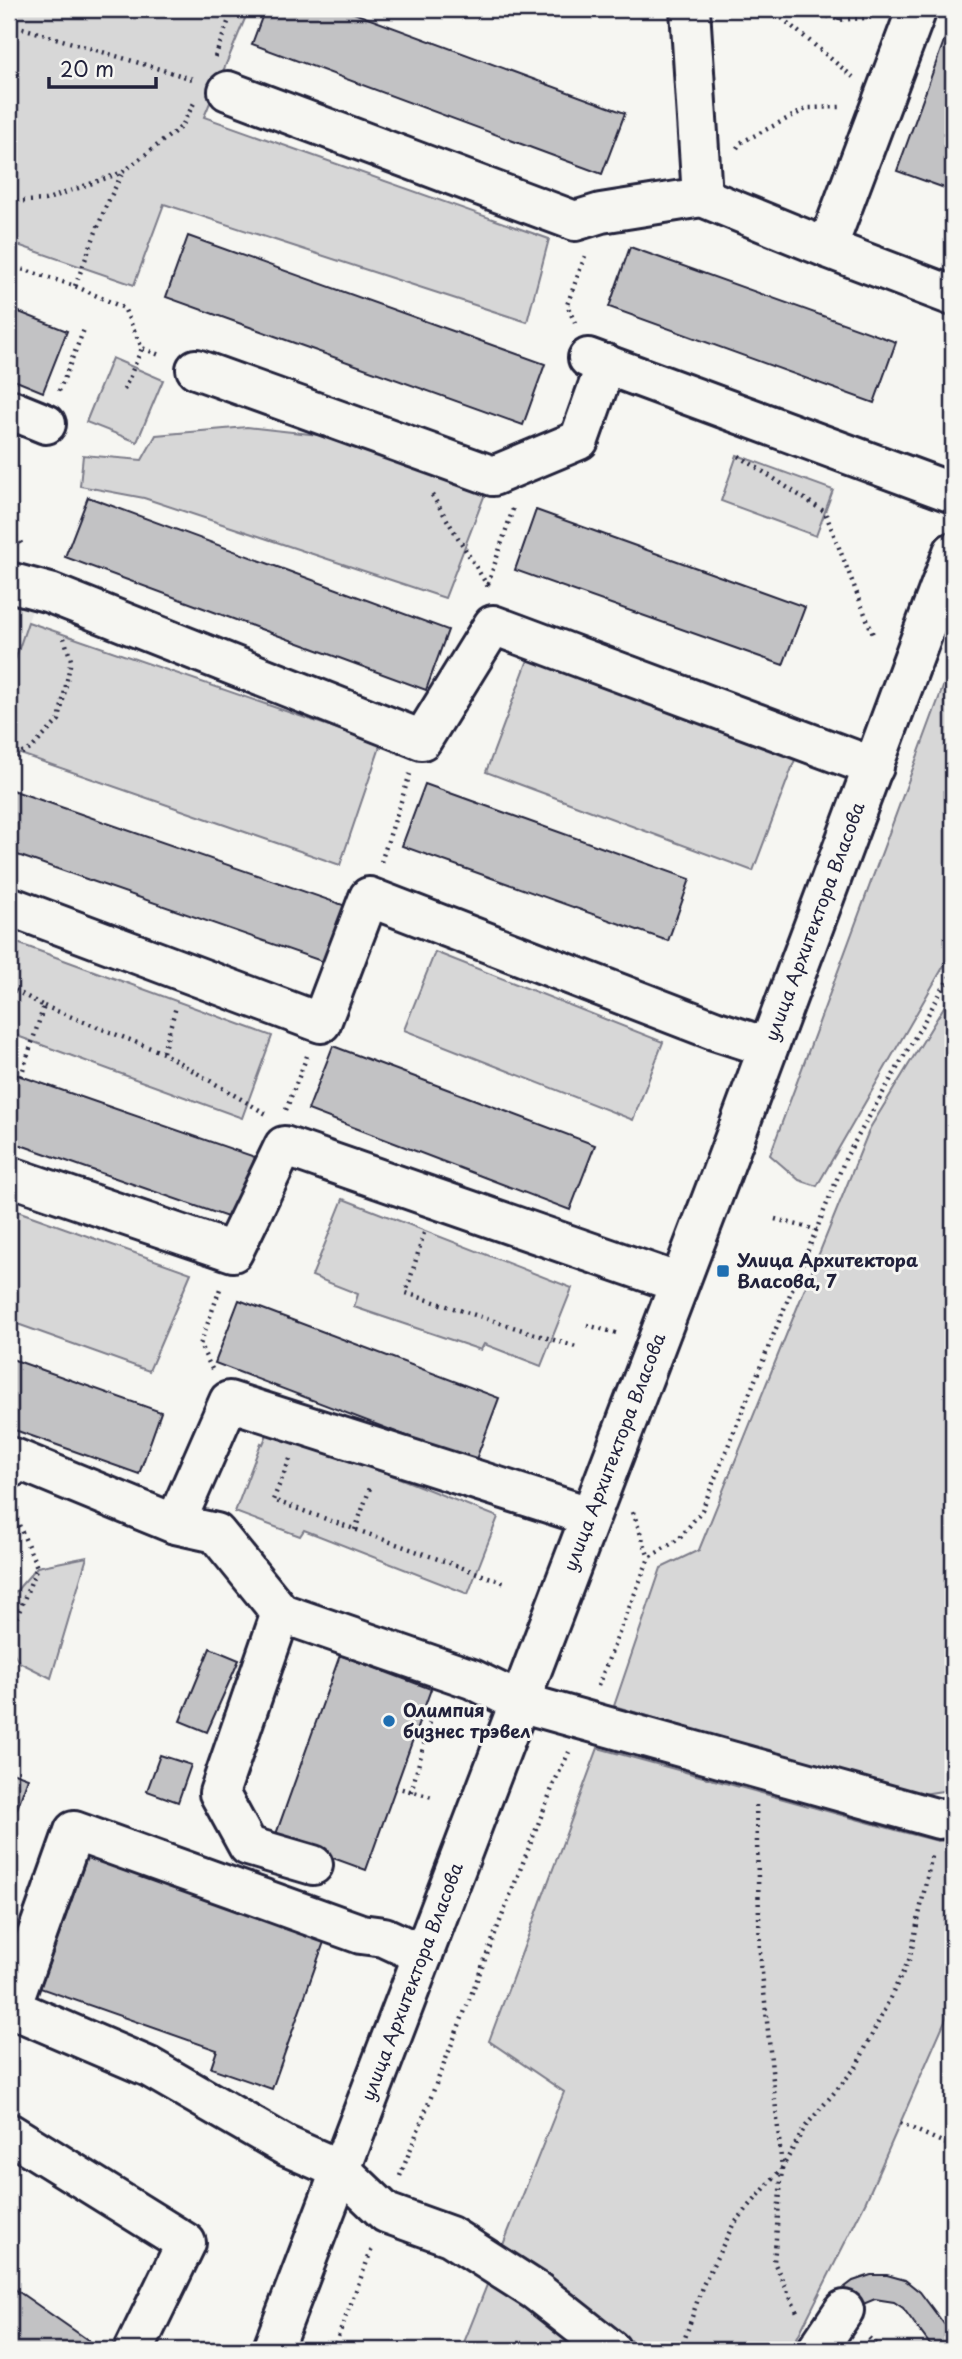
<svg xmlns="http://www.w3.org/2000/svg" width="962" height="2359" font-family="'Playpen Sans',sans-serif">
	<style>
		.built { fill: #e6e6e4 }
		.green { fill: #d7d7d7; stroke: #7c7c89; stroke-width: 2 }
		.building { fill: #c2c2c4; stroke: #22223b; stroke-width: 2 }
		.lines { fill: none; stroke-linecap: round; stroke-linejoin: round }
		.minor-casing { stroke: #22223b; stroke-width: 44 }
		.path { stroke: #22223b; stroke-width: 4.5; stroke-dasharray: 2 5; stroke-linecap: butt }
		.minor { stroke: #f6f6f2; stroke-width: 38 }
		.poi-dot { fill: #1f6fb2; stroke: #f6f6f2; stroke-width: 2.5 }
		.labels { text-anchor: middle; stroke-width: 6; stroke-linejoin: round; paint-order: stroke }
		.street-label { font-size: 18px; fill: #22223b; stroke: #f6f6f2 }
		.poi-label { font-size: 18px; font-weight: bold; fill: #22223b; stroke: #f6f6f2; text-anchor: start }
	</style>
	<rect width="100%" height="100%" fill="#f6f6f2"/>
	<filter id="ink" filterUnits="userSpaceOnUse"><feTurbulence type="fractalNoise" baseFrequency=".0143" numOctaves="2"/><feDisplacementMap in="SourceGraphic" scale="14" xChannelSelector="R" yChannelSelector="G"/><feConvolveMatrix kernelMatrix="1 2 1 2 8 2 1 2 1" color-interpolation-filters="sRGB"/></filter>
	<g filter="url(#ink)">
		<!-- built -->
		<polygon class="built" points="9,571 34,604 19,648 9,737"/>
		<!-- green -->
		<g class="green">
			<polygon points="9,9 249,9 204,117 549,239 527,322 164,204 134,285 9,242"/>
			<polygon points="112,358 163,380 137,442 86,422"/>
			<polygon points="247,427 337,437 485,494 445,598 144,498 80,486 83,455 142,460 156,435"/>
			<polygon points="737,455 833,490 816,536 721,501"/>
			<polygon points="28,622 381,744 340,865 9,750 9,678"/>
			<polygon points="529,657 796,757 753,871 486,772"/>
			<polygon points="953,660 953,950 817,1186 799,1180 770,1155"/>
			<polygon points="9,940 272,1036 242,1118 9,1033"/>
			<polygon points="435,952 663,1042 633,1120 404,1030"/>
			<polygon points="953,992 953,1784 949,1790 916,1795 614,1706 661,1568 699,1550 870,1128"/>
			<polygon points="343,1199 572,1288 541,1366 484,1344 481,1350 354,1307 358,1294 312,1276"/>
			<polygon points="9,1208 191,1273 149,1371 9,1321"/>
			<polygon points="270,1427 498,1517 468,1594 304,1530 300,1536 235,1512 261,1443 263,1444"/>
			<polygon points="87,1557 51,1678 19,1662 9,1645 10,1598 37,1567"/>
			<polygon points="598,1748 903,1832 938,1841 953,1840 953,2011 950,2009 866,2201 791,2350 461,2350 564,2092 489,2041"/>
		</g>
		<!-- building -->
		<g class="building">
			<polygon points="265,9 343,9 625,113 602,174 252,44"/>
			<polygon points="953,16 953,191 897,171"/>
			<polygon points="188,236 545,364 523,425 166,297"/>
			<polygon points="630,247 896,342 874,403 609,307"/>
			<polygon points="9,308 67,331 43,392 9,378"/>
			<polygon points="88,497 448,630 426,690 65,557"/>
			<polygon points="536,510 805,607 783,665 515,570"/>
			<polygon points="425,784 690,879 668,941 402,846"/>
			<polygon points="9,789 346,906 327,963 9,852"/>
			<polygon points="333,1046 595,1145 570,1210 308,1110"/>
			<polygon points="9,1072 255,1157 233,1219 9,1141"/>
			<polygon points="239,1300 499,1398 475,1462 215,1363"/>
			<polygon points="9,1358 161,1412 139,1474 9,1428"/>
			<polygon points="210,1648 239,1660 207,1732 180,1721"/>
			<polygon points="340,1655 431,1689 366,1870 275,1837"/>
			<polygon points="160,1755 191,1765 178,1802 147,1791"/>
			<polygon points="9,1771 28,1778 9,1831"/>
			<polygon points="87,1856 325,1939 272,2089 211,2068 217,2050 40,1988"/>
			<polygon points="871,2275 887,2275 905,2280 920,2292 953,2336 953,2350 934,2350 903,2308 894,2302 875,2299 861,2305 834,2301 845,2287 853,2281"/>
			<polygon points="9,2285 95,2345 91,2350 9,2350"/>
		</g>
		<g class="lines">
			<defs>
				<g id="minor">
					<polyline points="690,9 702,197"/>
					<polyline points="228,91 575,221 601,213 702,197 827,248 953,296"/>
					<polyline points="827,248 917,9"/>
					<polyline points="588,358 953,493"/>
					<polyline points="196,369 493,476 579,440 606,364"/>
					<polyline points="9,409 46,424"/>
					<polyline points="9,582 50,593 422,740 493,625 874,767"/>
					<polyline points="9,906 321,1023 369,897 714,1030 767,1047"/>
					<polyline points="9,1176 233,1252 284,1146 679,1283"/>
					<polyline points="9,1469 14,1458 175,1524 229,1401 589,1516"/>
					<polyline points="175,1524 216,1533 281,1613"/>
					<polyline points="313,1865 248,1846 219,1793 281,1613 472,1679 519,1702 939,1819 953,1816"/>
					<polyline points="423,1955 384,1937 361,1934 74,1831 11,2008 149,2067 286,2146 341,2170 386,2213 450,2236 536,2291 611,2350"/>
					<polyline points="9,2133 186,2243 134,2350"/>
					<path id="s1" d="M272,2350L722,1172L953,552"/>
					<polyline points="817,2350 844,2310"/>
				</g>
			</defs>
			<!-- minor casing -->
			<use href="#minor" class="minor-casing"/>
			<!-- path -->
			<g class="path">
				<polyline points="771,9 853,77"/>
				<polyline points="808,9 839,20 876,17"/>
				<polyline points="839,20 841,9"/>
				<polyline points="9,24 196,80"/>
				<polyline points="215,57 233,9"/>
				<polyline points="737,148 740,143 808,108 840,107"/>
				<polyline points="9,202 45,200 123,172 182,126 194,103"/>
				<polyline points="9,265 75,286 124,308 142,348 162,356"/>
				<polyline points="75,286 106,206 123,172"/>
				<polyline points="575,323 567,305 585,256"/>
				<polyline points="124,390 142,348"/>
				<polyline points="59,391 85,327"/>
				<polyline points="739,456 825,512 874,637"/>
				<polyline points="432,495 487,585 488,590"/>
				<polyline points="9,535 18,538 23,547"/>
				<polyline points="488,584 514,506"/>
				<polyline points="9,759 31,749 59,720 71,660 64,638"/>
				<polyline points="381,862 410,774"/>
				<polyline points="9,987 44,1006 21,1076"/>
				<polyline points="44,1006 163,1053 268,1115"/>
				<polyline points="163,1052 176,1007"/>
				<polyline points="286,1110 307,1056"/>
				<polyline points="775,1219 817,1230"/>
				<polyline points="424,1233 406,1293 579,1348"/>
				<polyline points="587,1325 620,1334"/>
				<polyline points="212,1369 200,1345 221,1286"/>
				<polyline points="290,1459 273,1500 508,1584"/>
				<polyline points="633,1512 649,1558"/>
				<polyline points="355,1530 371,1485"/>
				<polyline points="9,1637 37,1567 11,1506"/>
				<polyline points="598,1686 649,1558 680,1538 702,1510 846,1157 953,971"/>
				<polyline points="395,1787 432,1797"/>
				<polyline points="411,1792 435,1704"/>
				<polyline points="756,1805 760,1953 782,2168 774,2262 798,2314"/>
				<polyline points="900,2123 953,2147"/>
				<polyline points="400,2176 555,1781 569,1752"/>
				<polyline points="869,2338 881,2350"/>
				<polyline points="333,2350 373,2246"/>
				<polyline points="681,2350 702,2287 733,2225 782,2168 805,2127 856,2067 910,1958 932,1854"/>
			</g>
			<!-- minor -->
			<use href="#minor" class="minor"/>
		</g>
	</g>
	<!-- markers -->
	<g class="poi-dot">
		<rect x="716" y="1264" width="14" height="14" rx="3.5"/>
		<circle cx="389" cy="1721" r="7"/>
	</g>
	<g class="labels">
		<!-- street labels -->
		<g class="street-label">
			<text dy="6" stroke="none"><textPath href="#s1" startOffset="1528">улица Архитектора Власова</textPath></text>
			<text dy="6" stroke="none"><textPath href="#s1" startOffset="961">улица Архитектора Власова</textPath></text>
			<text dy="6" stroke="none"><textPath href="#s1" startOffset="394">улица Архитектора Власова</textPath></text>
		</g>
		<!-- poi labels -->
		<g class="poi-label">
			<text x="737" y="1267">Улица Архитектора<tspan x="737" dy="21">Власова, 7</tspan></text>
			<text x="403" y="1717">Олимпия<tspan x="403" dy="21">бизнес трэвел</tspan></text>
		</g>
	</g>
	<!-- margin -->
	<rect width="962" height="2359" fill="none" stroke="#f6f6f2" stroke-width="35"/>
	<rect x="18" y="18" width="927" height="2324" fill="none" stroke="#22223b" stroke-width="2.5" filter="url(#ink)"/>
	<!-- scale -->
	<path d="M49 77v10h107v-10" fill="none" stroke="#22223b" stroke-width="3.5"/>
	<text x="60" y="77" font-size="21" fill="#22223b" stroke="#f6f6f2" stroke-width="5" paint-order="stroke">20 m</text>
</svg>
